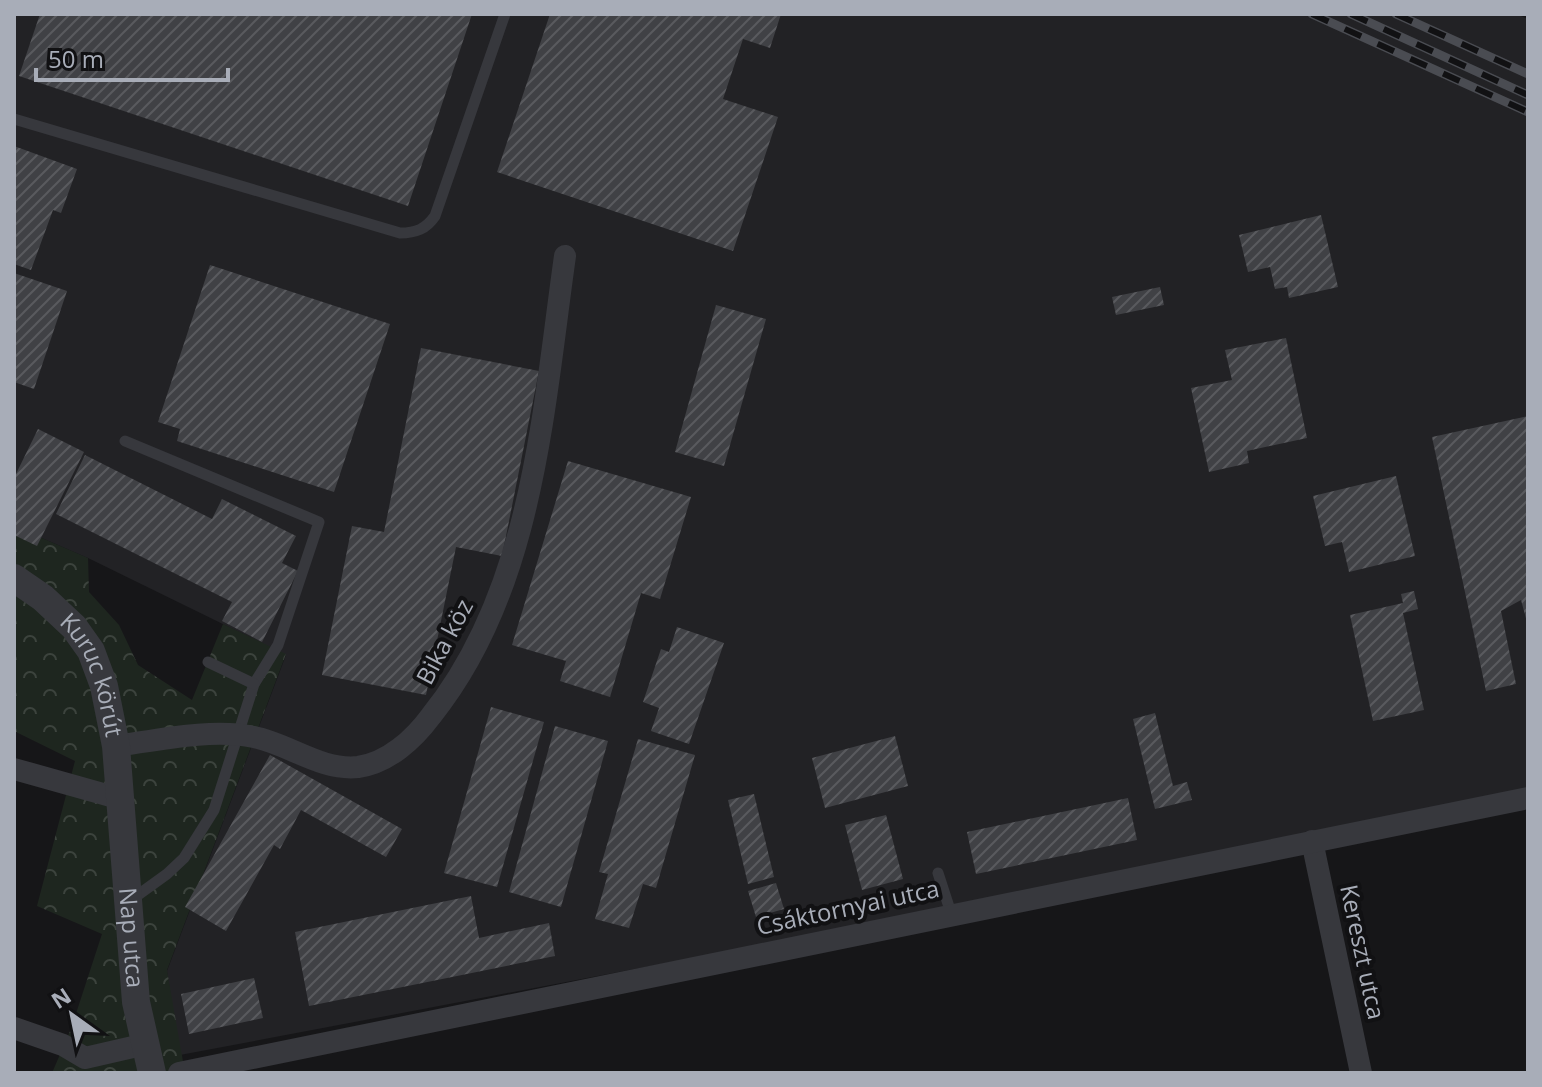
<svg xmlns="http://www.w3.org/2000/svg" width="1542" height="1087" font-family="'Open Sans',sans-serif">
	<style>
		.built { fill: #222225 }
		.park { fill: url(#park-crowns) }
		.building { fill: url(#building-hatch) }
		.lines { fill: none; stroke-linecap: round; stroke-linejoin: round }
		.service { stroke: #37383d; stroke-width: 11 }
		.minor { stroke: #37383d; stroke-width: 22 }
		.tertiary { stroke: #37383d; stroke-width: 28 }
		.rail-casing { stroke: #4a4c52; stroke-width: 9 }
		.rail { stroke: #111113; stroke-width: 6; stroke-dasharray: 18; stroke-linecap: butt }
		.labels { text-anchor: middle; stroke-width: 8; stroke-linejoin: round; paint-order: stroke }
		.street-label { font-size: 24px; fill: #a8adb8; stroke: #111113 }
	</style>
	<defs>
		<pattern id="park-crowns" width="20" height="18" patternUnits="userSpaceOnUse" patternTransform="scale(2)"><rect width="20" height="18" fill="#1e261f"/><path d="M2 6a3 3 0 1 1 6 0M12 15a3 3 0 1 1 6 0" fill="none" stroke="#3c433d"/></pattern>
		<pattern id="building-hatch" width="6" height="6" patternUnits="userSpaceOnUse" patternTransform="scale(2)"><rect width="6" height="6" fill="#404145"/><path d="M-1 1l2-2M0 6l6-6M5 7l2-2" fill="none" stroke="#595a5e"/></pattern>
	</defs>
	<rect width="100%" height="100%" fill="#161618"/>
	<!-- built -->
	<polygon class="built" points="14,14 1516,14 1528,19 1528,797 1312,841 180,1055 167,971 286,655 88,558 14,526"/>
	<!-- park -->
	<polygon class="park" points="14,526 88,558 89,592 119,625 138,665 192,700 223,624 286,654 167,970 185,1073 52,1073 71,1029 102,934 37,906 75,761 14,731"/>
	<!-- building -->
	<g class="building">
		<polygon points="40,14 472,14 408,206 19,76"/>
		<polygon points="550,14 781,14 770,48 743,39 723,99 778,117 733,251 497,172"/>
		<polygon points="14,146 77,169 61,213 53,210 31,270 14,264"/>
		<polygon points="1321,215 1338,287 1289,298 1287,287 1275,289 1270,267 1248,272 1239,235"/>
		<polygon points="210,265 390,324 334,492 177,441 180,429 158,422"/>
		<polygon points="14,273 67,291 34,389 14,382"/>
		<polygon points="1160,287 1164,305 1116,315 1112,297"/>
		<polygon points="716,305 766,319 724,466 675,452"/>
		<polygon points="1286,338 1307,438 1247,451 1249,463 1209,472 1191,388 1232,380 1225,350"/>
		<polygon points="421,348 539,371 502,556 456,547 426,695 322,675 352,526 384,532"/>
		<polygon points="1528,416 1528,626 1521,600 1501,611 1516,684 1486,691 1432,437"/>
		<polygon points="38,429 84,452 37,546 14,535 14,478"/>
		<polygon points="85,455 212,519 222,499 296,536 282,563 298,571 262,642 222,621 232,602 56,514"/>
		<polygon points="568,461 691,497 660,599 641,593 610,697 560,681 566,661 512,645"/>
		<polygon points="1396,476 1415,556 1349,572 1342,542 1325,546 1313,496"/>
		<polygon points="1414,591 1418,609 1403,613 1424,710 1373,721 1350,615 1403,603 1401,594"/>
		<polygon points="677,627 724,643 689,744 651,731 659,708 643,702 661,649 669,652"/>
		<polygon points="491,707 544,722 497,887 444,873"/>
		<polygon points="1155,713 1173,786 1187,782 1192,800 1155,809 1133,719"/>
		<polygon points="555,726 608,741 561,907 509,892"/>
		<polygon points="895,736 908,786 825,808 812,758"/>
		<polygon points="638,739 695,755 656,888 643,884 629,928 595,919 608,874 599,872"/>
		<polygon points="270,755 402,829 386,857 301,810 280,849 274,845 226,931 185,907"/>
		<polygon points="754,794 774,877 748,884 728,800"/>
		<polygon points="1128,798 1137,840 976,874 967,832"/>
		<polygon points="886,815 903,879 862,890 845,825"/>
		<polygon points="776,883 784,909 756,917 748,891"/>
		<polygon points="471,896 479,938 549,923 555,956 309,1006 295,932"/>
		<polygon points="254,978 263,1018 189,1034 181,994"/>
	</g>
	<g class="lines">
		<!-- service -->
		<g class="service">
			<path d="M14,119L400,233C416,233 426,229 435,216L505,14"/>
			<polyline points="125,441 319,522 278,645 254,684 214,810 184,858 167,874 131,900"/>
			<polyline points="208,662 254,684"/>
			<polyline points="938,873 951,913"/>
		</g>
		<!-- minor -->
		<g class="minor">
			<path d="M116,746C158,740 213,728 254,737C289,744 321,771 358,767C388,763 414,739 431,716C533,589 543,411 565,256"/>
			<polyline points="14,769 121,799"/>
			<polyline points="1312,841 1361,1073"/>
			<polyline points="14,1028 63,1045 85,1058 146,1044"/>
			<polyline points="179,1073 1528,798"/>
		</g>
		<!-- tertiary -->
		<path class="tertiary" id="s1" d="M14,578L43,598L74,627L91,651L104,686L116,746L136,1002L152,1073"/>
		<defs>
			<g id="rail">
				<polyline points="1312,14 1528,112"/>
				<polyline points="1351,14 1528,95"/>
				<polyline points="1396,14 1528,74"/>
			</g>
		</defs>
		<!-- rail casing -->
		<use href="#rail" class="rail-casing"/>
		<!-- rail -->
		<use href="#rail" class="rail"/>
	</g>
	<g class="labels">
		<!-- street labels -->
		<g class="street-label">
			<text transform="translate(445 642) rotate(-62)" y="8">Bika köz</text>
			<text dy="8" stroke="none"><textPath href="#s1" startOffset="130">Kuruc körút</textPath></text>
			<text transform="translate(848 908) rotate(-12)" y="8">Csáktornyai utca</text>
			<text dy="8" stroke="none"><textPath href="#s1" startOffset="398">Nap utca</textPath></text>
			<text transform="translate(1362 952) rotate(78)" y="8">Kereszt utca</text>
		</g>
	</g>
	<!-- border -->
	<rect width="1542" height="1087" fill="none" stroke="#a8adb8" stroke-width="32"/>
	<!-- north arrow -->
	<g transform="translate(72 1015) rotate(327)" stroke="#111113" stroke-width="6" paint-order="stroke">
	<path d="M0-6L14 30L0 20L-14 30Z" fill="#a8adb8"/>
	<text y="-12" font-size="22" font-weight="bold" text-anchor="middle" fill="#a8adb8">N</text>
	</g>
	<!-- scale -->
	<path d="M36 68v12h192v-12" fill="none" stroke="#a8adb8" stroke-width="4"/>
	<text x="48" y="68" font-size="24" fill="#a8adb8" stroke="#111113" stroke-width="6" paint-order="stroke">50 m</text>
</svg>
